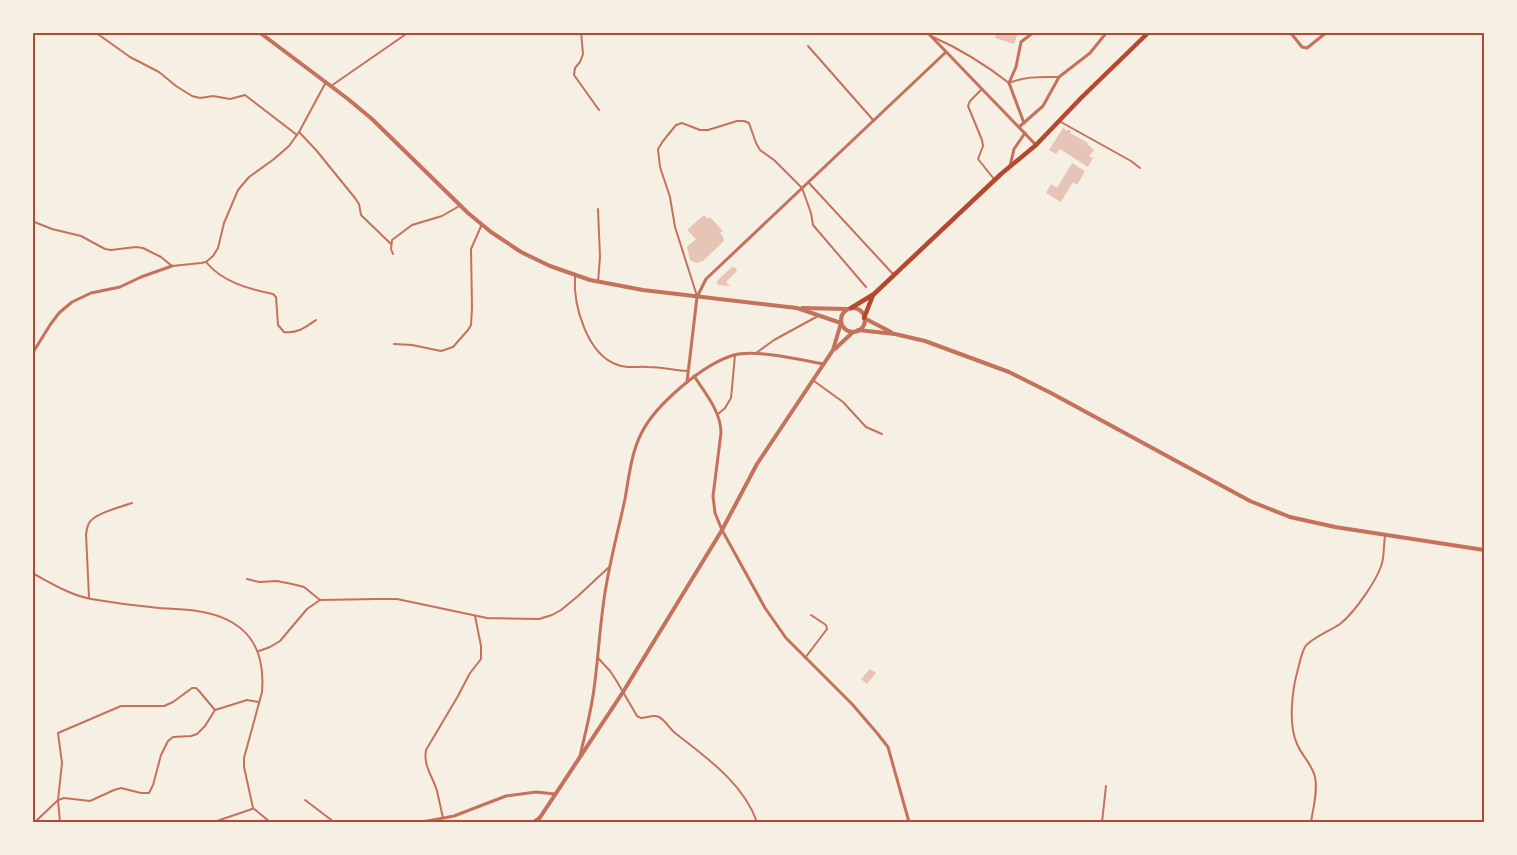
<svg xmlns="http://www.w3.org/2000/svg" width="1517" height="855" font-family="Quicksand,sans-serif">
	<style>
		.building { fill: #e6c5b7 }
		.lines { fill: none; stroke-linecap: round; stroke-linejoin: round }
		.service { stroke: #c5725c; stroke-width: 2 }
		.minor { stroke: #c5725c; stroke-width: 3 }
		.tertiary { stroke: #c5725c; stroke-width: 4 }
		.secondary { stroke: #b5482f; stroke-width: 4.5 }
		.neatline { fill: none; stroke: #b5482f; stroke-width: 2 }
	</style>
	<rect width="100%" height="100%" fill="#f6efe4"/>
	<!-- building -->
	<g class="building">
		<polygon points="997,32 1018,32 1014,44 995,38"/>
		<polygon points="1063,128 1067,131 1068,129 1071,131 1070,133 1088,143 1087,144 1094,150 1089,156 1093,158 1088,167 1060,149 1056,154 1049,150"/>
		<polygon points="1072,163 1085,171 1077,185 1073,182 1061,202 1046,193 1051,184 1057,188"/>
		<polygon points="704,215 708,219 710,217 723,231 720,233 723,237 724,241 703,261 696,263 690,260 687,247 696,239 687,230"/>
		<polygon points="734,267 737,269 736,272 726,282 730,286 718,285 717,282 718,280 731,268"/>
		<polygon points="870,669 876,673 867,684 861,679"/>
	</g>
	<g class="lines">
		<!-- service -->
		<g class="service">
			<polyline points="95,32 130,57 159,72 176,86 192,96 200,98 213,96 230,99 245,95 297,135"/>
			<polyline points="581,32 583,54 580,62 575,68 574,75 599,110"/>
			<path d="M933,37C960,49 986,65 1009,83C1026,76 1041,77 1059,77"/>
			<polyline points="808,46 874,121"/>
			<polyline points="331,86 409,32"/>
			<polyline points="982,89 970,101 968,106 982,140 983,146 978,159 994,179"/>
			<polyline points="1059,121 1131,161 1140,168"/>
			<polyline points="299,132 316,150 355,198 359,204 361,215 391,244"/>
			<polyline points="809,183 893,274"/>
			<polyline points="32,221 52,229 81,236 105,249 111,250 136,247 143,248 161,257 172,266 201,263 206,262 213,256 218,248 224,223 238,190 249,177 274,159 289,146 299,132 326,82"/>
			<polyline points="393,254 391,249 392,240 412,225 442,216 461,205"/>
			<path d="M206,262C222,282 249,289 273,294L276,297L278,325L284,332C297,334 306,327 316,320"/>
			<path d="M575,276C573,305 587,355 618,365C628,369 638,366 648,367C661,367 674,370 687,371"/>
			<polyline points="598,282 600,257 598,209"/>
			<polyline points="697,296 675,227 670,197 660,167 658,149 663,141 676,125 682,123 700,130 708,130 737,121 744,121 749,123 756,143 760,150 774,160 802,188 811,213 813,225 866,287"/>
			<polyline points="394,344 412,345 441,351 453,347 468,330 471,325 472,308 471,249 482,224"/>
			<polyline points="756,353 774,340 818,316"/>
			<polyline points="814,381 843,402 866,427 882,434"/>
			<polyline points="718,414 725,408 731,398 735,355"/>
			<path d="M32,573C51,583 70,595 91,599C114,603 137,606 159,608C172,609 185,609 197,611C244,618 266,644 262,692L244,758V767L253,808L270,822"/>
			<polyline points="247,579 259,582 277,581 292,584 304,587 320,600"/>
			<path d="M89,598L86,534C87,530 87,526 89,523C95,513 121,507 132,503"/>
			<polyline points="259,651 270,647 280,641 307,609 320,600 376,599 397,599 487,618 539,619 552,615 561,610 578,596 608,568"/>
			<path d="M598,658L610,671L616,680L637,716L641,718C646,718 655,714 659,717C665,720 670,729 675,733C707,758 743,783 757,822"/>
			<polyline points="805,658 827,629 826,625 811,615"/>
			<polyline points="305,800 334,822"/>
			<path d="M443,818C441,809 439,800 437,791C433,777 423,766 426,750L458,696L470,673L481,659V646L475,616"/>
			<polyline points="35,822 58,800 64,798 90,801 114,790 121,788 141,793 149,793 153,785 161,755 168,741 173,737 191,736 197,734 205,726 215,710 247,700 259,702"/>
			<polyline points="60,822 58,800 62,763 58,733 121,706 164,706 173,702 192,688 196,688 199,691 215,710"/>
			<polyline points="214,822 252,809"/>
			<polyline points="532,822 539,817"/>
			<polyline points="1102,822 1106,786"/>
			<path d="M1311,822C1313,808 1318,792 1315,777C1312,764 1302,756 1297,744C1288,724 1292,690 1298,669C1300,662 1301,654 1305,647C1311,638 1330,631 1340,624C1354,613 1381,576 1383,558C1384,551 1384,543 1385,536"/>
		</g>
		<!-- minor -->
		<g class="minor">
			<polyline points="927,32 1036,145"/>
			<polyline points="1290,32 1302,47 1307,48 1327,32"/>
			<polyline points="1024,123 1009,83 1016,67 1021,42 1034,32"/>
			<polyline points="1019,127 1043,106 1059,77 1090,53 1107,32"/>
			<polyline points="1010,166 1014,149 1025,133"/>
			<polyline points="32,354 50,325 59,313 72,302 91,293 120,287 141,277 172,266"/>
			<path d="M694,376C706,394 721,412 721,433L713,496L715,513L722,530L765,608L786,638L852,704L877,733L888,747L909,822"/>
			<polyline points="687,382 697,297 706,279 946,52"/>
			<path d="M580,756C585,734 591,712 594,689C599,653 600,617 607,581C612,553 619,527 625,499C629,477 631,454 641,434C655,405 703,364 734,355C754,349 802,360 824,364"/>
			<polyline points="422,822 454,816 506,796 536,792 555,794"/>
		</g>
		<!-- tertiary -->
		<g class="tertiary">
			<polyline points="259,32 348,99 372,119 468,213 491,232 521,252 550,266 590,280 643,290 797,308 841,323 833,350 757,464 722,530 623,692 537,822"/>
			<polyline points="802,308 847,309"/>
			<circle cx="853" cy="320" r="12"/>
			<polyline points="864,318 891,332"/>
			<polyline points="858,330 895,334 925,341 1009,372 1051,393 1250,501 1290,517 1335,527 1484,550"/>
			<polyline points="835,349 853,332"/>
		</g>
		<!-- secondary -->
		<g class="secondary">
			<polyline points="851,308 874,294 1001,174 1036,145 1081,98 1149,32"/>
			<polyline points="864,318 873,295"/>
		</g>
	</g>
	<!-- border -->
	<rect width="1517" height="855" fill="none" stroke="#f6efe4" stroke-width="68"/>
	<rect x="34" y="34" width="1449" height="787" class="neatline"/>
</svg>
